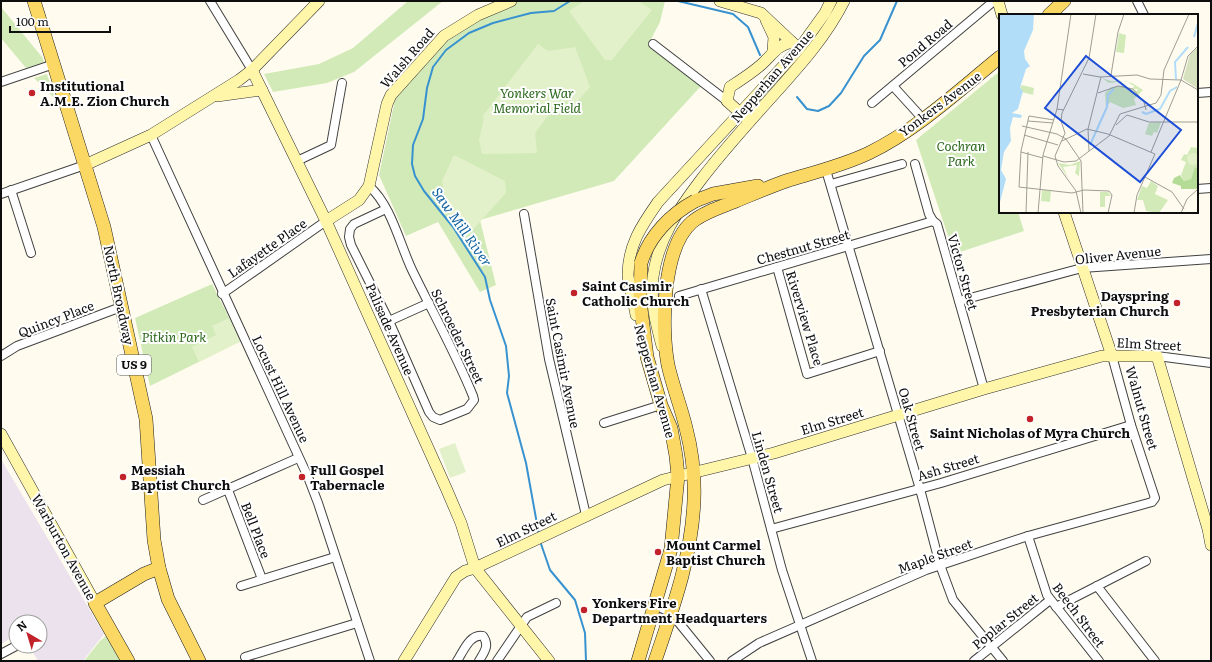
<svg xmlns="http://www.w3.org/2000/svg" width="1212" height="662" font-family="Literata,serif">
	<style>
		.industrial { fill: #ece2ed }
		.green { fill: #d2eab8 }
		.pitch { fill: #e3f1ca }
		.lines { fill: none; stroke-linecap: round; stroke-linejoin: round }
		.stream { stroke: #3892d0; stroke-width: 2 }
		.street-casing { stroke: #414141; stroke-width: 10 }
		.secondary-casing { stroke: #303030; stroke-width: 12 }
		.primary-casing { stroke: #1f1f1f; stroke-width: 14 }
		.street { stroke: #fff; stroke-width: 8 }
		.secondary { stroke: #fff6aa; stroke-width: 11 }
		.primary { stroke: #fbd763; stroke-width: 13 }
		.primary-bridge-casing { stroke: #1f1f1f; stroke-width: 14; stroke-linecap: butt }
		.primary-bridge { stroke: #fbd763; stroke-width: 13 }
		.poi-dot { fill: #c22229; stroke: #fff; stroke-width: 1.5 }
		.labels { text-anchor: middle; stroke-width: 4; stroke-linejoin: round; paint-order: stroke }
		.shield { fill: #fff; stroke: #565656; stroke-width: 1 }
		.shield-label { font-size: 12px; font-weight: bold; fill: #0e0e0e }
		.street-label { font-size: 13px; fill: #0e0e0e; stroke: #fff }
		.poi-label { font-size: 13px; font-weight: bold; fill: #0e0e0e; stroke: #fff; text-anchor: start }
		.park-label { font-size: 13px; font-style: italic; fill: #2b681c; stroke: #fff }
		.water-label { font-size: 14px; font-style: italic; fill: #1464a3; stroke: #fff }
		.inset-river { fill: none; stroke: #b2ddf8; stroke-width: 2 }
		.inset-road { fill: none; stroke: #9f9d95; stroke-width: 1 }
		.view { fill: #1d4ed8; fill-opacity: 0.15; stroke: #1d4ed8; stroke-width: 2 }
		.inset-edge { fill: none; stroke: #0e0e0e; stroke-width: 2 }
	</style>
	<rect width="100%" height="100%" fill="#fffcef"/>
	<!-- industrial -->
	<polygon class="industrial" points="1,459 104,634 83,661 38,661 29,646 40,646 40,622 16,622 16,635 1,644"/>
	<!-- green -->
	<g class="green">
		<polygon points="408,1 443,1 354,72 327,83 273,92 264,74 319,64 353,48"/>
		<polygon points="519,1 665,1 660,22 649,43 701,86 614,181 480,220 496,285 480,292 438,222 406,236 379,175 396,95 445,37 485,14"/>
		<polygon points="1,7 42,57 44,62 26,68 1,38"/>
		<polygon points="1000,71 1000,212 1018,212 1024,231 954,254 916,140"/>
		<polygon points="47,74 54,96 55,99 34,78"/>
		<polygon points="212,284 241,341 150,386 135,318"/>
		<polygon points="106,636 120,661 84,661 100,641"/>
	</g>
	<!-- pitch -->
	<g class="pitch">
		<polygon points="584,1 638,1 652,10 612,60 605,60 569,11"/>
		<polygon points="538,44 548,51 575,47 590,87 577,102 559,101 535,133 537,153 482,154 479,140 484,118 482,117"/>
		<polygon points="454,155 505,181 506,193 467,236 449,212 442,181"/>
		<polygon points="229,318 241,341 199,362 192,347 216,335 212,326"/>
		<polygon points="455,443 466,472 450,478 439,449"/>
	</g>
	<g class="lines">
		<!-- stream -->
		<g class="stream">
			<polyline points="678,1 733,14 748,27 760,55"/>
			<polyline points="797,97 807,109 818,111 829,106 841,93 864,56 880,40 897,1"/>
			<polyline points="539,535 526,463 507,393 509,376 506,346 490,300 485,277 453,227 424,191 415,176 412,164 413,145 423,119 427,88 433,67 446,50 469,33 493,23 531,13 554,11 570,1"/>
			<polyline points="540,541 550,570 575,600 585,633 586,661"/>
		</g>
		<defs>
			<g id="street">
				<polyline points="210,1 252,70"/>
				<polyline points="1137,1 1144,15"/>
				<polyline points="653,44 727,101"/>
				<polyline points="1,82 54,64"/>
				<polyline points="893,86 923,119"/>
				<polyline points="1197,93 1211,92"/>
				<polyline points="872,103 994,1"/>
				<polyline points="151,135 308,477 318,503 370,661"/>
				<polyline points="297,161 331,145 342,83"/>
				<polyline points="915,164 929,214 933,221 937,224 984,389"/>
				<polyline points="826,170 920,489 940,565 953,600 1003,661"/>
				<polyline points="831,184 902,164"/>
				<path d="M369,186C392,206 400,246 413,272C433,313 456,354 473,396L474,400L467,409L440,420L433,417L429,412L389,321L351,245L349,237L350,229L354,224L386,209"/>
				<polyline points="1197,189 1211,188"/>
				<polyline points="11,190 31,253"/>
				<polyline points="1,194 85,165"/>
				<polyline points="524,214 549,359 586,515"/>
				<polyline points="777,267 807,374 880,351"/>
				<polyline points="701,289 752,458 782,570 812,661"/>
				<polyline points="222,294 326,221"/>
				<polyline points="679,296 933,221"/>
				<polyline points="959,301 1082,268 1211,259"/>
				<polyline points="389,321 429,303"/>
				<polyline points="1,356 17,346 121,307"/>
				<polyline points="1157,356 1211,363"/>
				<polyline points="604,423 661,405"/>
				<polyline points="228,490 262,579"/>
				<polyline points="203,500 298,458"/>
				<polyline points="771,529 941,483 1131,425"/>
				<polyline points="1028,536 1047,595 1099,661"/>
				<polyline points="241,586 335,557"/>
				<polyline points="1097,586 1155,661"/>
				<polyline points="655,605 671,613 710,661"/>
				<polyline points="1056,607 1146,561"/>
				<polyline points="1,654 16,646"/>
				<polyline points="245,657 357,623"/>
				<path d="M457,661C463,652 470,633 483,636C490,646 484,652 479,661"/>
				<polyline points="497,661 527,617 556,603"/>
				<polyline points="732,661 759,643 926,570 1028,536 1152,502 1155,498 1131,425 1112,356"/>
				<polyline points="974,661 1050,600"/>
			</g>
			<g id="secondary">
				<polyline points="720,1 761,13 795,45"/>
				<polyline points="998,1 1002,15"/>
				<polyline points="766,20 774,37 773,51"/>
				<polyline points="252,70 326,221 446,488 461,523 475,568 549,661"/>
				<polyline points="217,96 262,90"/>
				<path d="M746,118L727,101L730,87C741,80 752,73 762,64C772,55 777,45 792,42"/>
				<polyline points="85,165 151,135 239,80 252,70 319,1"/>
				<polyline points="1064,212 1112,356"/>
				<polyline points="326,221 359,200 369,186 387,104 391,95 444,36 478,15 511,1"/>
				<path d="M636,315C634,302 629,288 628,275C628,245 642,225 658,202L799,49L825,13L831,1"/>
				<path d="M662,346C656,324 650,300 653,277C658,239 678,210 700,181C724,149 751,120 777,91C802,63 827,35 844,1"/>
				<polyline points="1,434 95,603"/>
				<polyline points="404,661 456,577 465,571 475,568 663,480 774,453 984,389 1102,356 1157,356 1208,529 1211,545"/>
			</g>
			<g id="primary">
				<polyline points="34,1 104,227 146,419 154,540 159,568 168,599 199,661"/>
				<polyline points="1049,15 1064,1"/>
				<polyline points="695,201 713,194 758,186"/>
				<polyline points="128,661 95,603 144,574 159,568"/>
				<polyline points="638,661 671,549 678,476 676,456 671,428 661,405 647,357 640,301 641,263"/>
				<path d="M655,661C673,608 692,556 694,500C695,476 692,451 686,428C681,407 673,387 668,365C661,328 662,248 692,222C704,212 721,207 736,201C753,194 771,186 789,180C816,172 844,165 869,153C918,129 958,91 1000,57"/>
			</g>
		</defs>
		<!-- street casing -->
		<use href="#street" class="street-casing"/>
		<!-- secondary casing -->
		<use href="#secondary" class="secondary-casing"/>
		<!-- primary casing -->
		<use href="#primary" class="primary-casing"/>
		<!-- street -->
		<use href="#street" class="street"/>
		<!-- secondary -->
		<use href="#secondary" class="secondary"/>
		<!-- primary -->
		<use href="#primary" class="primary"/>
		<defs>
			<path id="primary-bridge" d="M641,263C649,236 671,214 695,201"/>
		</defs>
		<!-- primary-bridge casing -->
		<use href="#primary-bridge" class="primary-bridge-casing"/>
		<!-- primary-bridge -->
		<use href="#primary-bridge" class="primary-bridge"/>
	</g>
	<!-- markers -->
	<g class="poi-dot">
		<circle cx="32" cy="93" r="4"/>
		<circle cx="574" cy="293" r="4"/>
		<circle cx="1177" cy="303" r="4"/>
		<circle cx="1030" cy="419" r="4"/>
		<circle cx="123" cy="477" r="4"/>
		<circle cx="302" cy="477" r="4"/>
		<circle cx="658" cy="552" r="4"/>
		<circle cx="584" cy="610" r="4"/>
	</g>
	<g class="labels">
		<!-- shield labels -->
		<rect class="shield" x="117" y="355" width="34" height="20" rx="3"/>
		<g class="shield-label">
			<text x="134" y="369">US 9</text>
		</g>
		<!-- street labels -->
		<g class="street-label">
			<text transform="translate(925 43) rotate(-40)" y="5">Pond Road</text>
			<text transform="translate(407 58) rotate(-49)" y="5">Walsh Road</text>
			<text transform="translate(772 76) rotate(-49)" y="5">Nepperhan Avenue</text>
			<text transform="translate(940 104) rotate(-37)" y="5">Yonkers Avenue</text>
			<text transform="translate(803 247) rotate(-16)" y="5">Chestnut Street</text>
			<text transform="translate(267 248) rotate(-35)" y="5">Lafayette Place</text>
			<text transform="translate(1118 255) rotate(-6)" y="5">Oliver Avenue</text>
			<text transform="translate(963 272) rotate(74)" y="5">Victor Street</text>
			<text transform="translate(119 295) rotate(78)" y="5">North Broadway</text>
			<text transform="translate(805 318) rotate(73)" y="5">Riverview Place</text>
			<text transform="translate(56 319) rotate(-21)" y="5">Quincy Place</text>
			<text transform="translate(390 329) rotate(66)" y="5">Palisade Avenue</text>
			<text transform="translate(458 336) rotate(64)" y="5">Schroeder Street</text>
			<text transform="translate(1149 344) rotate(3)" y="5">Elm Street</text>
			<text transform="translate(563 363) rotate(79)" y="5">Saint Casimir Avenue</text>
			<text transform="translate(655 381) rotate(74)" y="5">Nepperhan Avenue</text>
			<text transform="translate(281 389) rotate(65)" y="5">Locust Hill Avenue</text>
			<text transform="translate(1142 408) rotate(74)" y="5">Walnut Street</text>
			<text transform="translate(912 419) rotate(74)" y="5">Oak Street</text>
			<text transform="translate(832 421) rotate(-17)" y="5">Elm Street</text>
			<text transform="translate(948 467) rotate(-17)" y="5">Ash Street</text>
			<text transform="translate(768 472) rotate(74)" y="5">Linden Street</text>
			<text transform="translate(526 529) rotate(-26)" y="5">Elm Street</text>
			<text transform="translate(256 530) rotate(69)" y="5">Bell Place</text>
			<text transform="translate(64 547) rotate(61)" y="5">Warburton Avenue</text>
			<text transform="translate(935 556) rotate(-20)" y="5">Maple Street</text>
			<text transform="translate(1079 615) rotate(53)" y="5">Beech Street</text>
			<text transform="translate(1005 621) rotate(-39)" y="5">Poplar Street</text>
		</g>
		<!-- poi labels -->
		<g class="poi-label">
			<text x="40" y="91">Institutional<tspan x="40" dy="15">A.M.E. Zion Church</tspan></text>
			<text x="582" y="291">Saint Casimir<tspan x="582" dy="15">Catholic Church</tspan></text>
			<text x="1169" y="301" text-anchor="end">Dayspring<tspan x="1169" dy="15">Presbyterian Church</tspan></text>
			<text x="1030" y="438" text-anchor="middle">Saint Nicholas of Myra Church</text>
			<text x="131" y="475">Messiah<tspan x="131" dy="15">Baptist Church</tspan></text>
			<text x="310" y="475">Full Gospel<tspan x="310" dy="15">Tabernacle</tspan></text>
			<text x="666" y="550">Mount Carmel<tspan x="666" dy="15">Baptist Church</tspan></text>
			<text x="592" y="608">Yonkers Fire<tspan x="592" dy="15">Department Headquarters</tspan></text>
		</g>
		<!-- park labels -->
		<g class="park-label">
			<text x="537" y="98">Yonkers War<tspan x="537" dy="15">Memorial Field</tspan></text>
			<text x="961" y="151">Cochran<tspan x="961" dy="15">Park</tspan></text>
			<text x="174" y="342">Pitkin Park</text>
		</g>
		<!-- water labels -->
		<g class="water-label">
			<text transform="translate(462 227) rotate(55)" y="5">Saw Mill River</text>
		</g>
	</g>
	<!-- overview -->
	<g transform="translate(999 14)">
		<rect width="199" height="199" fill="#fffcef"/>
		<path d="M120,19L127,21L125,39L117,38ZM103,64L112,67H124L133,69L144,76L135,85L137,91L124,94L111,88L107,94L106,79L112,73L124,72L138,77L139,75H134L135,72L127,67L110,69ZM23,71L35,74L34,81L23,78L21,74ZM162,108L158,119L155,118L153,122L146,120L150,109ZM192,133L199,134V155L196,154L192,165L185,167L182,161L187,148L182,146L185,140L188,141ZM81,147L80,162L76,159L78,151L64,153L70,165L59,149L71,151ZM152,167L159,172L156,180L169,186L160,199L147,197L144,186H138L143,172L148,174ZM43,176L52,177L51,188L42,187ZM101,178H109L112,182H106V193H101Z" fill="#d2eab8"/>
		<path d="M196,153L199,155V174L197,175H182V172L173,169L175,164L181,161L185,167L192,165Z" fill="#b5dc96"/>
		<path d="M199,33V75L184,65L191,40Z" fill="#d6e2bf"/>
		<path d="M188 145a6 6 0 1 1 12 0a6 6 0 1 1-12 0Z" fill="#e3f1ca"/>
		<path d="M0,0H35L34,16L25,37L26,45L31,52L27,55L21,74L24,77L19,95L13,99L23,101L22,104L14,103L11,114L12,127L5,138L2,156L7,165L0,192Z" fill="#b2ddf8"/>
		<path class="inset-river" d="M195,23L199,9M177,65L176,48L189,33M143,98L147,100L161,95L171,77L178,73M91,131L108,93L109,81L115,75"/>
		<path class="inset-road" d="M84,60L101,63L138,61L151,65L182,66L199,76M112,61L119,18L125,0M182,66L189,42L199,32M99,79L119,72L134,75L145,88L147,96M58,95L72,0M55,106L30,102L22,137L20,173L73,179L85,176L110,177L113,181L109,199M29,107L54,109M117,111L128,101L150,108H199M23,112L58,120L67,125L82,147L84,199M25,121L59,131M63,127L88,115L109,120L156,140L138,181L135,199M90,137L89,115L102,63M22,138L44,144M152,138L182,66M44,142L65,148L77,147L110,122L121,100L157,89L162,81L165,56L190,0M146,163L173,178L185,195M27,199L29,138M39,199L44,141L58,95L65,96M82,199L77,177L59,152L56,142L66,119L62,107L63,99L90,44L97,0M182,199L188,185L199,175"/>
		<path class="view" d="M87,42L182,116L141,168L46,94Z"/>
		<rect width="199" height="199" class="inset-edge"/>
	</g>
	<!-- border -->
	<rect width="1212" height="662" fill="none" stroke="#0e0e0e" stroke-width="4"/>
	<!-- north arrow -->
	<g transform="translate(28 634) rotate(322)"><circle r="19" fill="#ffffff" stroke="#9f9f9f"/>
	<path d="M0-3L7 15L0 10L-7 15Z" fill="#c22229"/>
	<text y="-6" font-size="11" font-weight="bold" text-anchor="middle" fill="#0e0e0e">N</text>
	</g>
	<!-- scale -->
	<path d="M10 26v6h100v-6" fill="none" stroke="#0e0e0e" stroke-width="2"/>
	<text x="16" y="26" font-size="12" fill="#0e0e0e" stroke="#ffffff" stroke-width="3" paint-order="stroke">100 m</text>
</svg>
